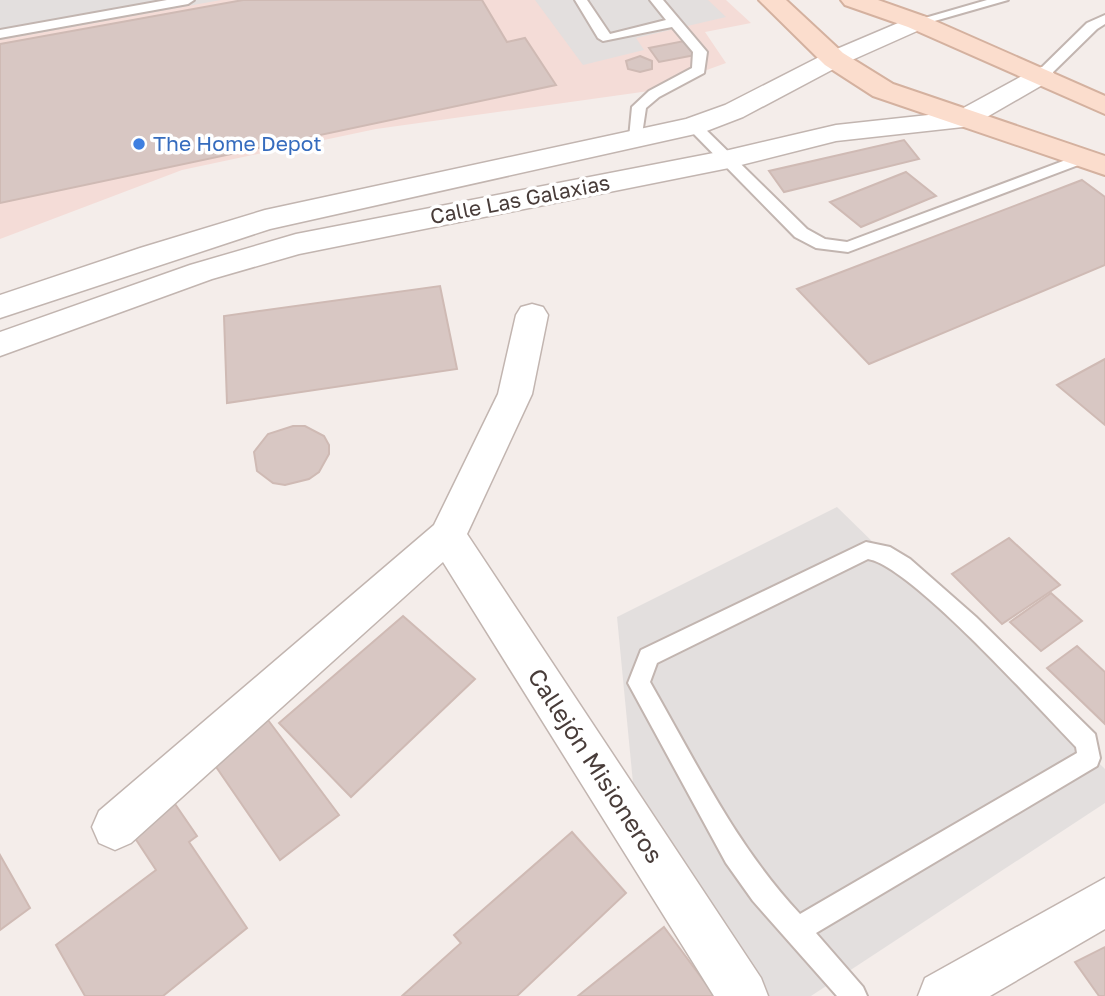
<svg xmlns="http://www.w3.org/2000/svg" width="1105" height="996" font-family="'Golos Text',sans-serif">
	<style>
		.commercial { fill: #f4dcd7 }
		.parking { fill: #e3dfde }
		.building { fill: #d8c7c3; stroke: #cfbab4; stroke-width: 2 }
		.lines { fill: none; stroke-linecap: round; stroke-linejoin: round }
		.lane-casing { stroke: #c2b5b0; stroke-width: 4 }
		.street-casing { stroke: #c2b5b0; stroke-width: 3 }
		.secondary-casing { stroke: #d4b19f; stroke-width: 4 }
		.lane { fill: #fff; fill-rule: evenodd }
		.street { fill: #fff; fill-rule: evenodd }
		.secondary { fill: #fbddcd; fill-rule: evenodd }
		.shop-dot { fill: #3f7fe0; stroke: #fff; stroke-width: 2.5 }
		.labels { text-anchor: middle; stroke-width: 7; stroke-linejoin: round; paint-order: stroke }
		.far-shop-label { font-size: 21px; fill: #366cbe; stroke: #fff; text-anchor: start }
		.far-street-label { font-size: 21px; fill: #483c39; stroke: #fff }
		.street-label { font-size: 24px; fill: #483c39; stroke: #fff }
	</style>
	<rect width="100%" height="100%" fill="#f4edea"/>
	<!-- commercial -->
	<polygon class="commercial" points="0,0 726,0 751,23 705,32 726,63 649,91 376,129 182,170 0,239"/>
	<!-- parking -->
	<g class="parking">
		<polygon points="0,0 221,0 0,40"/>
		<polygon points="535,0 708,0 726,17 636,38 644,50 583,65"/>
		<polygon points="837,507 1105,769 1105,803 811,996 767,996 633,783 617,617"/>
	</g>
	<!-- building -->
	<g class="building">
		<polygon points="243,0 482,0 507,42 525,38 556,85 0,203 0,44"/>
		<polygon points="684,41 695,55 659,62 649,48"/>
		<polygon points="640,56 652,61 652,69 640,72 628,69 626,61"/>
		<polygon points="904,140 919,159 784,192 769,171"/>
		<polygon points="906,172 936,196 861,227 830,202"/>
		<polygon points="1082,180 1105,197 1105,265 869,364 797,289"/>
		<polygon points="440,286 457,369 227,403 224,316"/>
		<polygon points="1105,359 1105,425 1057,385"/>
		<polygon points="293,426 305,426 324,436 329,445 329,454 319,472 309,479 285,485 273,483 257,471 254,452 268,434"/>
		<polygon points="1009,538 1060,585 1002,624 952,574"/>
		<polygon points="1051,593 1082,621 1041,651 1010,622"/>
		<polygon points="403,616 475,679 351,797 279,723"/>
		<polygon points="1077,646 1105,672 1105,724 1047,668"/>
		<polygon points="268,720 339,815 280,860 212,761"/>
		<polygon points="173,801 197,836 189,842 247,928 163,996 85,996 56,945 156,870 131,832"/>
		<polygon points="572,832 626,893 517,996 402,996 461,943 454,935"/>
		<polygon points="0,855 30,908 0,930"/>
		<polygon points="664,927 715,996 578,996"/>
		<polygon points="1105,947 1105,996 1099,996 1075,962"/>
	</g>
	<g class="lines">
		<defs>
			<g id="lane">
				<polygon points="167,0 194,0 188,4 0,38 0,30"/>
				<polygon points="575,0 587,0 610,34 666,20 650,0 663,0 707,52 704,73 659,97 646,108 641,141 631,141 629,138 632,107 649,91 692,68 693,52 672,27 603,41 598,38"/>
				<polygon points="987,0 1008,0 917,26 911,22"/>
				<polygon points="1105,15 1105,24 1097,29 1047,78 1037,78 1037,72 1087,23"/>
				<polygon points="694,122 699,123 807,229 825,239 847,242 1079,155 1084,153 1091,158 1089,161 848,252 816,248 795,237 689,129 689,123"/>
				<path d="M866,542L890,547L910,559L976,617L1095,734L1100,758L1097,766L816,933L863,987L867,996H837L753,901L726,863L628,683L641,650ZM868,559C911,566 1039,709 1076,747L1077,753L800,914C736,846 696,762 650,682L657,663Z"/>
			</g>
			<g id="street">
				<polygon points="917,15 926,17 929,22 926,27 843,64 743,117 704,132 270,229 0,318 0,295 140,248 265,210 686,119 725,105 825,54"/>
				<polygon points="1042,67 1051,70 1055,75 1051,80 973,125 963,127 836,141 729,168 299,254 212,279 0,356 0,332 190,265 296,234 729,150 836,125 956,112 1033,70"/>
				<polygon points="532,304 543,307 548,315 532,394 467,534 761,978 768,996 714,996 443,562 131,843 115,850 99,843 92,827 99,811 434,525 498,394 516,315 521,307"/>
				<polygon points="1105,878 1105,929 990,996 918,996 925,978"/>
			</g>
			<g id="secondary">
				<polygon points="759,0 786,0 843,53 893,84 1105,156 1105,175 873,96 825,65"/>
				<polygon points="841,0 878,0 926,17 1105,96 1105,114 908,27 845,5"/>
			</g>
		</defs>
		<!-- lane casing -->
		<use href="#lane" class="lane-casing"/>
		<!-- street casing -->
		<use href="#street" class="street-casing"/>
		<!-- secondary casing -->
		<use href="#secondary" class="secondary-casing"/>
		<!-- lane -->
		<use href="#lane" class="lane"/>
		<!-- street -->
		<use href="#street" class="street"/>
		<!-- secondary -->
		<use href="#secondary" class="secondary"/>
	</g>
	<!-- markers -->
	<circle class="shop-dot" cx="139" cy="144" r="7"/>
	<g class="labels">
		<!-- far-shop labels -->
		<g class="far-shop-label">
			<text x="153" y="151">The Home Depot</text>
		</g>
		<!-- far-street labels -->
		<g class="far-street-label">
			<text transform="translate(520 200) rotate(-11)" y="7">Calle Las Galaxias</text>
		</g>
		<!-- street labels -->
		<g class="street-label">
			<text transform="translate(595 766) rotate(57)" y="8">Callejón Misioneros</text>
		</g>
	</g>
</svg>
